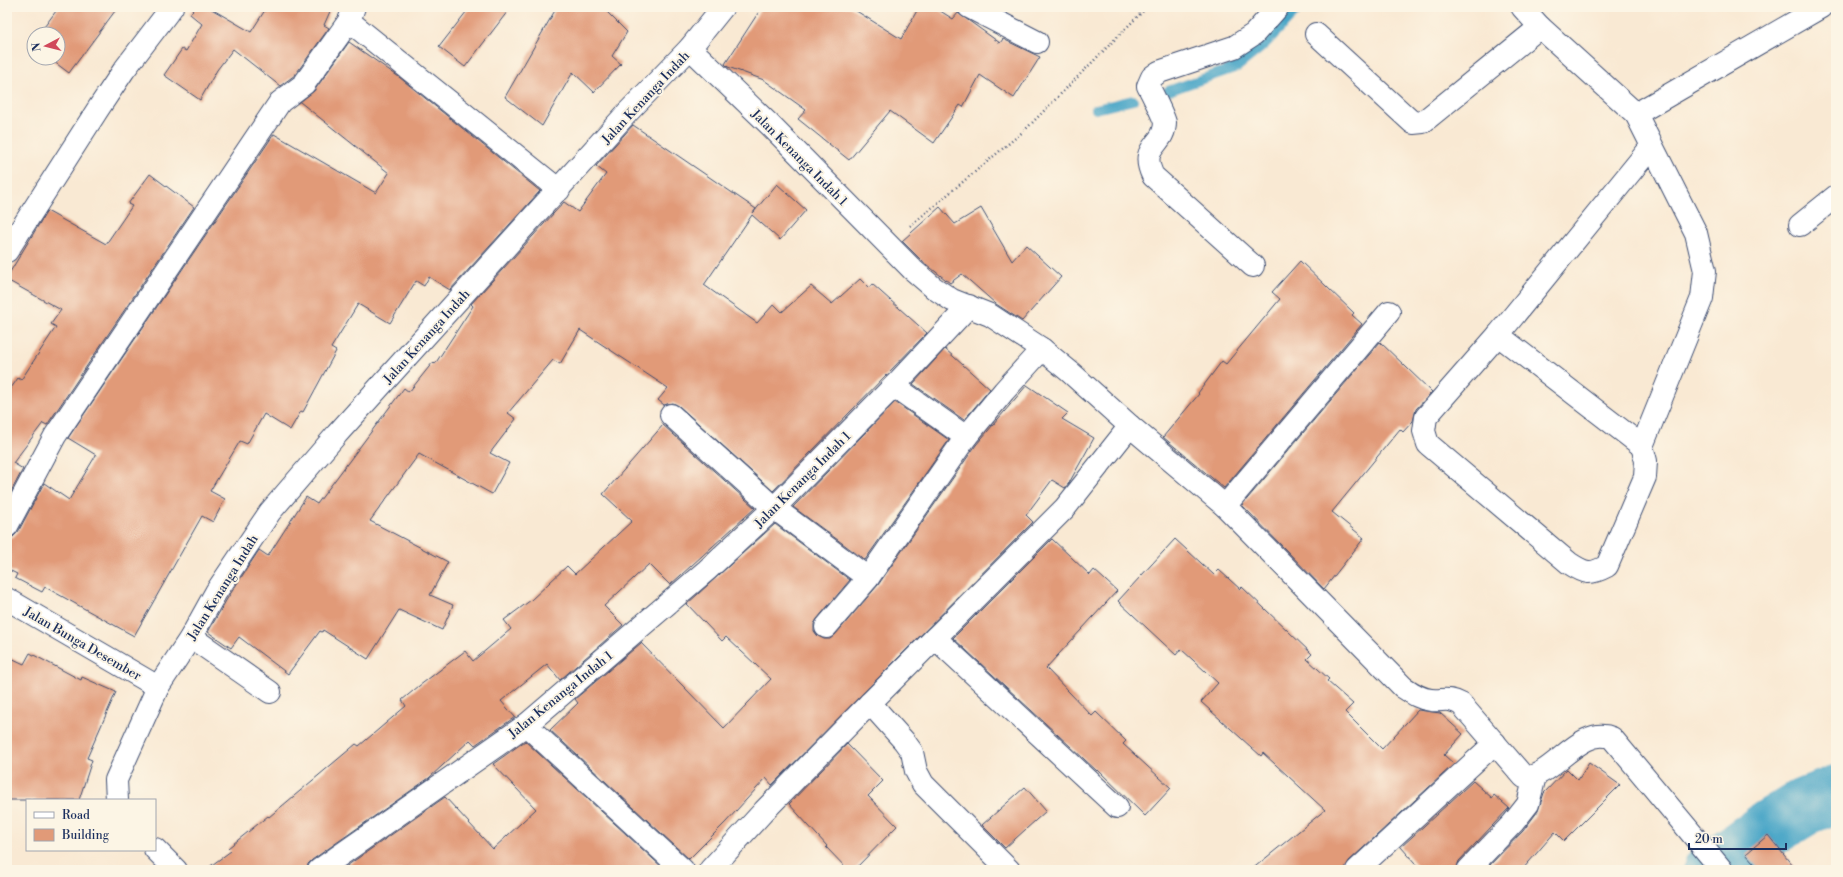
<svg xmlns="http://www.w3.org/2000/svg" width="1843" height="877" font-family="'Libre Bodoni',serif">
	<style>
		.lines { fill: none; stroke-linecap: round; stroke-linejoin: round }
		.stream { stroke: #48a6c7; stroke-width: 10 }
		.river { stroke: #48a6c7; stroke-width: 58 }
		.building { fill: #e19a78 }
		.street-casing { stroke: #3c4b70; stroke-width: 24 }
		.path { stroke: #3c4b70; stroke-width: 2.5; stroke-dasharray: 1 3; stroke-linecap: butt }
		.street { stroke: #fff; stroke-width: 22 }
		.labels { text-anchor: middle; stroke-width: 4; stroke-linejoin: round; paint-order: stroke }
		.street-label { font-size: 13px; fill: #1b2f5e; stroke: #fcf5e5 }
	</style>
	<rect width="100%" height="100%" fill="#fcf5e5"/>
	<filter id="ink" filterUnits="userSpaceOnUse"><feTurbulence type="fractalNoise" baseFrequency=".025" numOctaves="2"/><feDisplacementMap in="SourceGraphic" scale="8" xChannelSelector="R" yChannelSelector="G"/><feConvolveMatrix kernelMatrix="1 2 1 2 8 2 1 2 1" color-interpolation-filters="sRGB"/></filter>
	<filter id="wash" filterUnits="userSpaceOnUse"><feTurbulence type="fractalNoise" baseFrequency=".012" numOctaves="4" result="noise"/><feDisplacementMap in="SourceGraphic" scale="16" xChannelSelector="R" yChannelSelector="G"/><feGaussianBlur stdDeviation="0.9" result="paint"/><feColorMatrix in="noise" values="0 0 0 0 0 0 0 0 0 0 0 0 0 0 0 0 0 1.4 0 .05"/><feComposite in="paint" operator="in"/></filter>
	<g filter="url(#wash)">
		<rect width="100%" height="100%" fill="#f9e9d3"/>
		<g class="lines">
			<!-- stream -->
			<g class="stream">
				<polyline points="1168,91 1237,67 1263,46 1300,7"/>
				<polyline points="1096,109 1133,100"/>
			</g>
			<!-- river -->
			<polyline class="river" points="1712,870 1770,828 1804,807 1836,794"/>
		</g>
		<g id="blocks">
			<!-- building -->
			<g class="building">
				<polygon points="59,7 118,7 69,73 49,58 58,58 58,34 39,34"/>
				<polygon points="195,7 208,7 251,32 267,7 332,7 324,25 329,28 295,75 280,86 233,49 217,70 200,100 164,75 182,49 186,51 202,24 190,14"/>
				<polygon points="470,7 511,7 465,67 439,47"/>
				<polygon points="557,7 602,7 627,32 612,56 621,64 594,92 573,72 542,126 505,97"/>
				<polygon points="762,7 850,7 901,39 919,7 934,7 953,19 958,13 1000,43 1003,39 1040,57 1014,98 980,75 963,107 960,105 934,143 890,111 849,160 798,119 806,110 764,80 728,67 725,64"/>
				<polygon points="349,42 399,77 540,191 450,290 429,277 424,286 416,281 390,323 358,304 331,348 336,351 303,412 301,411 290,430 264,414 247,444 240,441 210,491 225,499 213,522 202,516 134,636 45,587 42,592 15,578 17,574 7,569 7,538 13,537 18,532 44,483 69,500 96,455 68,438 274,134 376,193 389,173 300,102 314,91"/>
				<polygon points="633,125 756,209 753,213 777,184 806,210 780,240 752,215 704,285 757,323 774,304 782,312 811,286 832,304 860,279 869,288 872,284 927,333 773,491 679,406 673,403 664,405 658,400 668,388 580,330 560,364 553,360 508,413 516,419 490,453 509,463 492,494 419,454 370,521 448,562 430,595 453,605 442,630 399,610 368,659 323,630 322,632 320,631 288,674 239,637 231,648 208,632 227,599 259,550 268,556 306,497 317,504 404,388 409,392 433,362 435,364 473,306 471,304 564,202 578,212 606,174 596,166"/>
				<polygon points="150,174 194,207 47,425 43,423 13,463 23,469 7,499 7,394 18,378 21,380 56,327 51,324 61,310 7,280 7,277 47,211 106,244 132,206 128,204"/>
				<polygon points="940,207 955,224 981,208 1012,261 1026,245 1061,277 1022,321 996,304 962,274 950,283 922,261 902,241"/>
				<polygon points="1300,261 1354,313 1352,315 1362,324 1224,488 1163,437 1199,394 1198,393 1222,361 1226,364 1280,299 1272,292"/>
				<polygon points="1380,342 1432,392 1416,409 1413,421 1403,432 1400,429 1332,512 1364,538 1324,589 1242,505"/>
				<polygon points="945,349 990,389 964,420 913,384"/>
				<polygon points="1027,385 1068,413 1062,419 1094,438 1069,483 1065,488 1052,480 1026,515 1033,522 772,785 766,778 726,822 689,859 550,730 578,703 575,699 641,643 724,728 771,679 726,637 722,641 687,604 775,524 850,580 817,619 814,624 814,631 818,636 824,639 830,639 835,635 878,585 976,445"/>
				<polygon points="895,402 949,440 865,560 793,507"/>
				<polygon points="663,425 755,508 670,585 649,564 604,606 623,625 560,680 547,664 501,701 515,717 475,745 470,740 429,778 312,860 308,864 307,870 205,870 231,851 228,848 268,816 269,817 356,744 359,746 406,706 402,700 419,686 465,651 473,661 511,629 504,620 531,600 567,566 575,574 632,521 603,494"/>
				<polygon points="1052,539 1090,575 1094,570 1117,591 1046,668 1092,716 1096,712 1126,741 1123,744 1171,788 1145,816 1098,770 1097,771 953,638"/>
				<polygon points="1175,539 1214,575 1219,570 1240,589 1242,587 1312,654 1307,659 1329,679 1327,681 1353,704 1345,712 1382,749 1418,710 1440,713 1463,734 1444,755 1454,764 1349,861 1345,870 1251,870 1325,810 1263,753 1261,756 1201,702 1218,683 1181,649 1176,655 1118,601"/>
				<polygon points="30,653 81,680 82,677 116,692 87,758 92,760 79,800 7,800 7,656 24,664"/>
				<polygon points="525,741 665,870 341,870 445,797 493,849 536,809 493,764"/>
				<polygon points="847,744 883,781 868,796 897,826 854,870 848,870 826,847 827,846 789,804"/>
				<polygon points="1589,763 1620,785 1564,841 1555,832 1522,870 1485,870 1523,831 1538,811 1544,793 1567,769 1578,780"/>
				<polygon points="1473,781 1492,798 1494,795 1509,808 1459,861 1456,870 1421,870 1401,847"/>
				<polygon points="1025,787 1046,811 1005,848 982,825"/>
				<polygon points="1768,835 1796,870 1760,870 1746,854"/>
			</g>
		</g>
	</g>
	<g filter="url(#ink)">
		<use href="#blocks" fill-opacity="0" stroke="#3c4b70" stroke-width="1"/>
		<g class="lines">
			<defs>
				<g id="street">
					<polyline points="969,7 1037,42"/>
					<polyline points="1522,7 1540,27"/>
					<polyline points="349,21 559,190"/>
					<polyline points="1316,34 1413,123 1423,122 1540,27 1636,114 1821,7"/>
					<path d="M690,48L770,125L913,270L934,288L952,300L990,315L1042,349L1070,372L1130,426L1225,506L1403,687C1412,693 1420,699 1431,700C1444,701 1448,697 1461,704L1524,777C1550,780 1581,724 1612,738L1722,870"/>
					<path d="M1636,114L1696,233L1705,271L1702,298L1642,446L1646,461L1645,477L1607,566C1590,575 1586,574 1569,563L1428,444L1424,431L1426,417L1498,335L1651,147"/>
					<polyline points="1800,225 1836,196"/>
					<polyline points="7,251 98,109 124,70 172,7"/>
					<path d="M1253,266L1153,176C1138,145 1165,147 1165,122C1165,120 1151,91 1148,86L1152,77L1159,72L1234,47L1254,34L1278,7"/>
					<polyline points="1498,335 1642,446"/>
					<polyline points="894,386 966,437"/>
					<polyline points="671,415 774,508 868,578"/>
					<polyline points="1225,506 1389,312"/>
					<polyline points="7,526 55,436 280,102 304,84 349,21 354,7"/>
					<polyline points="7,599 158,687"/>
					<polyline points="826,627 868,578 966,437 1004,391 1042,349"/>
					<polyline points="191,637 270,692"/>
					<polyline points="935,638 1117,807"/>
					<polyline points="870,703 904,741 912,752 916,771 923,784 1009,870"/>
					<polyline points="526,725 683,870"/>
					<polyline points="117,800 116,780 158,687 191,637 216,592 270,512 337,434 522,229 628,112 690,48 723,7"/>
					<polyline points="155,849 176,870"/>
					<polyline points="319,870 526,725 707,570 774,508 894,386 969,306"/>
					<polyline points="710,870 764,811 870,703 1065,508 1130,426"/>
					<polyline points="1357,870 1495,743"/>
					<polyline points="1468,870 1513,823 1528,804 1535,776"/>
				</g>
			</defs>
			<!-- street casing -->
			<use href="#street" class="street-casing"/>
			<!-- path -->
			<polyline class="path" points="910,226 1025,130 1147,7"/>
			<!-- street -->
			<use href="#street" class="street"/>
		</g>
	</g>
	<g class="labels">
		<!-- street labels -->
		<g class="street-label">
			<text transform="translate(645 97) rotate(-47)" y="5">Jalan Kenanga Indah</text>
			<text transform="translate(800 157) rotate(45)" y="5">Jalan Kenanga Indah 1</text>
			<text transform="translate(426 336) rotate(-48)" y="5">Jalan Kenanga Indah</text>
			<text transform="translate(802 479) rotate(-45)" y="5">Jalan Kenanga Indah 1</text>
			<text transform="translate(222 587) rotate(-58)" y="5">Jalan Kenanga Indah</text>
			<text transform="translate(83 643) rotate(30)" y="5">Jalan Bunga Desember</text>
			<text transform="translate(560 694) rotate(-39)" y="5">Jalan Kenanga Indah 1</text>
		</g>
	</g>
	<!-- margin -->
	<rect width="1843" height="877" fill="none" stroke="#fcf5e5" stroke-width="24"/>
	<!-- legend -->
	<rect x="26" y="799" width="130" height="52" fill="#fcf5e5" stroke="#a2a6af"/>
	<rect x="34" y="812" width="20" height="6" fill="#ffffff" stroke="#a2a6af"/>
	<text x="62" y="819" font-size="12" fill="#1b2f5e">Road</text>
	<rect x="34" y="829" width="20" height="12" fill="#e19a78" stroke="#a2a6af"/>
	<text x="62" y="839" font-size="12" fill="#1b2f5e">Building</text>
	<!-- north arrow -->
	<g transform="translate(46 46) rotate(263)"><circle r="19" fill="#fcf5e5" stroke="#a2a6af"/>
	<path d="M0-3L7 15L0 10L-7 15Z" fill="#d1495b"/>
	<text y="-6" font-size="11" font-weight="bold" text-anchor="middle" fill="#1b2f5e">N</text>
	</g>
	<!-- scale -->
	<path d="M1689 843v6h97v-6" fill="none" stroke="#1b2f5e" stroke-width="2"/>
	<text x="1695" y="843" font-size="12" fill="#1b2f5e" stroke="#fcf5e5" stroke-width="3" paint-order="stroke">20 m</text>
</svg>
